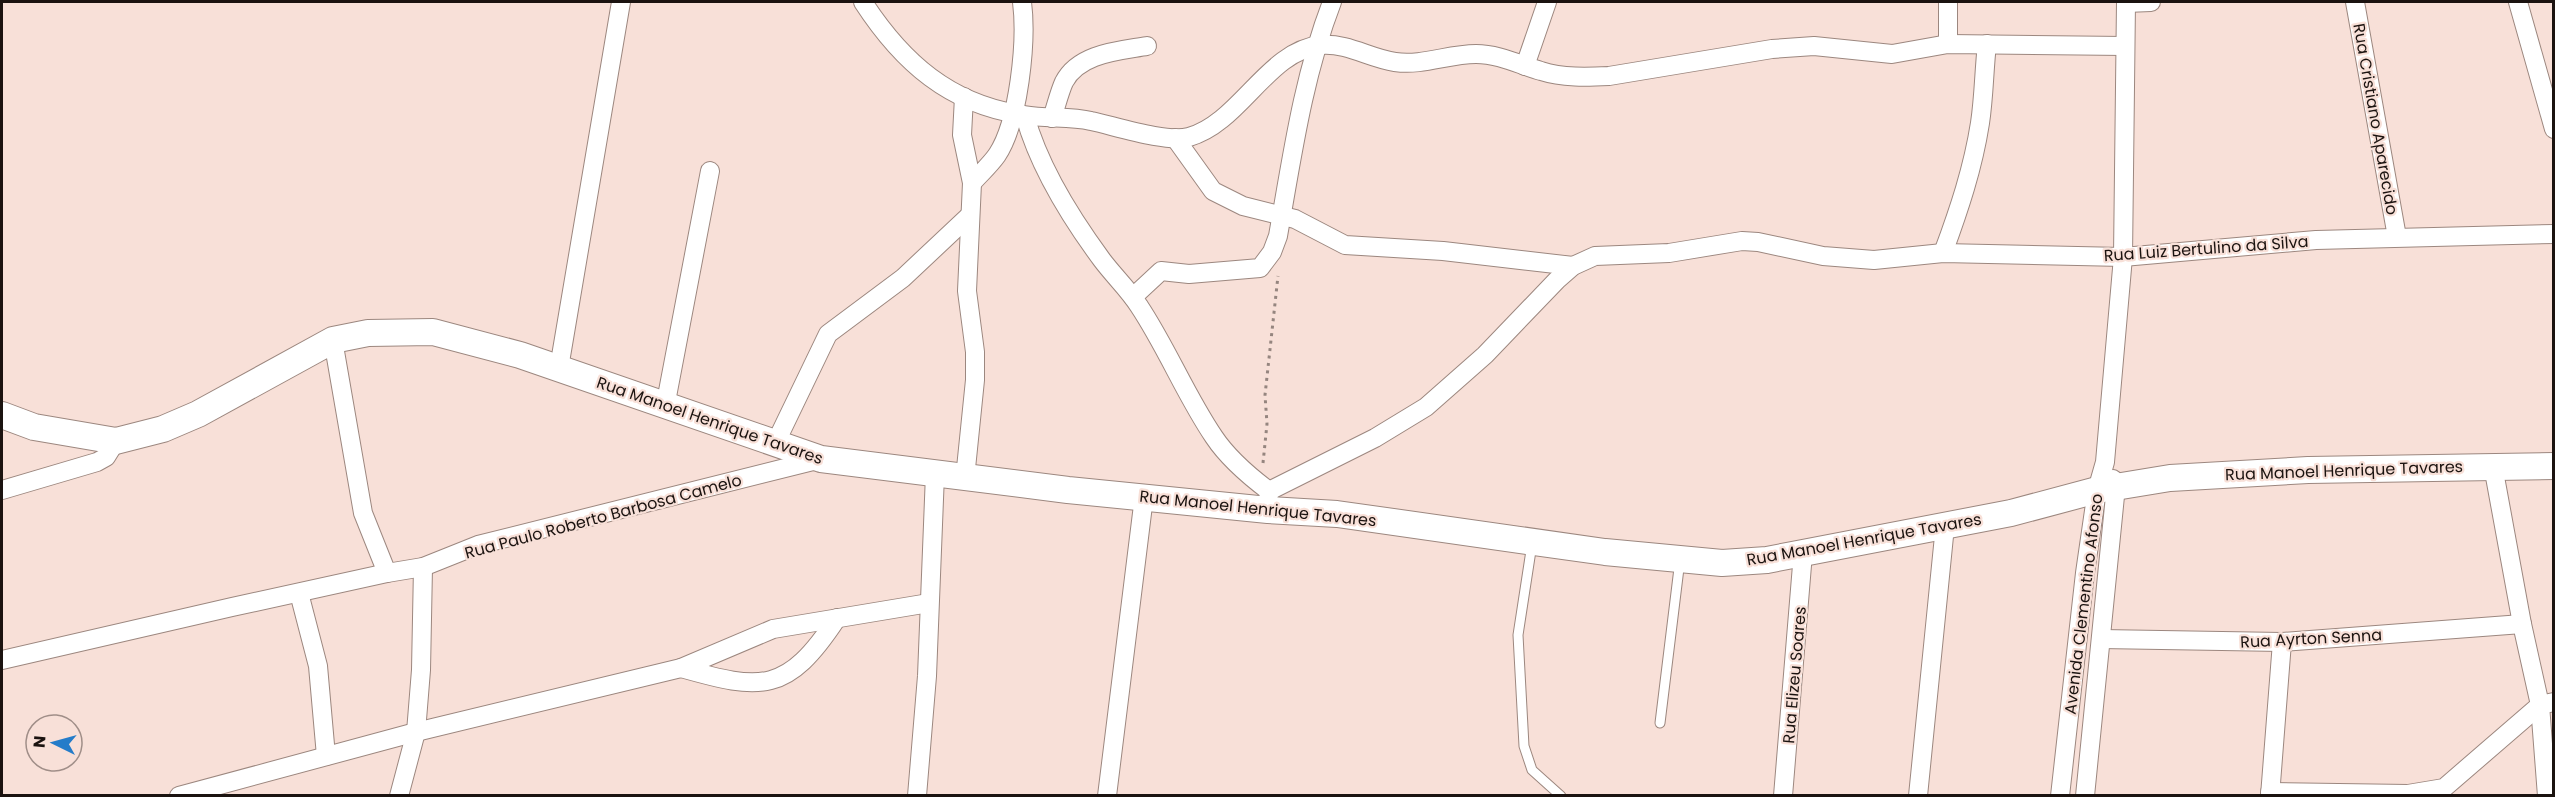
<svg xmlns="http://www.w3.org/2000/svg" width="2555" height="797" font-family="Poppins,sans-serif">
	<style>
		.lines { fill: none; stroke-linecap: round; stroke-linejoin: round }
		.lane-casing { stroke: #9c877f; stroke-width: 11 }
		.street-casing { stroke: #9c877f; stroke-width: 20 }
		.secondary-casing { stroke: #9c877f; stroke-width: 28 }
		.path { stroke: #95857f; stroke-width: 3; stroke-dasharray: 3 4.5; stroke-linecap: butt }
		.lane { stroke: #fff; stroke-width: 9 }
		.street { stroke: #fff; stroke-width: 18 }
		.secondary { stroke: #fff; stroke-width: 26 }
		.labels { text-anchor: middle; stroke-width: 4.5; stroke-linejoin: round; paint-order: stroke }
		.street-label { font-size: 16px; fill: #1b1310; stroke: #f8e0d8 }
	</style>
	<rect width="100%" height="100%" fill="#f8e0d8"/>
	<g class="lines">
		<defs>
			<g id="lane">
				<polyline points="1532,544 1518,635 1524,746 1532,770 1561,796"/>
				<polyline points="1660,723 1680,560"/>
			</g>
			<g id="street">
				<path d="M863,2C902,62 950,105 1024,115C1046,119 1070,116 1091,121C1115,126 1166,143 1189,137C1240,123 1268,50 1321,45C1348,43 1369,58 1395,62C1423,66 1448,54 1476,54C1499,54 1520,65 1541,71C1563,78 1587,77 1609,76L1772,49L1814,46L1892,54L1948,44L2125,46"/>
				<polyline points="1948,2 1948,44"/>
				<polyline points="2355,2 2397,237"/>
				<polyline points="2518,2 2554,129"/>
				<polyline points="2126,3 2151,2"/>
				<polyline points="1525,66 1547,2"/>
				<polyline points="964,97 962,135 972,183 967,291 975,352 975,380 965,478"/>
				<path d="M1025,116C1039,167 1071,218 1102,260C1114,276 1129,290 1139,306C1167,348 1186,396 1214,437C1228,458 1249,476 1269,491L1268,502"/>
				<path d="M1052,118C1056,107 1059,93 1064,82C1079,53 1119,51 1147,46"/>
				<polyline points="1175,138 1213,191 1243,206 1295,219 1345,245 1443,251 1573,266"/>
				<path d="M972,183C980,174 990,165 997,155C1019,122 1027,41 1022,2"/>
				<path d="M1943,253C1959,210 1973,168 1980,123C1984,97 1984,70 1987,44"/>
				<path d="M1133,297L1161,271L1189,274L1260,268L1272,252L1278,236C1292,157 1303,77 1332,2"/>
				<polyline points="333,340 363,513 387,573"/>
				<polyline points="559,368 621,2"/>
				<polyline points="665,407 710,171"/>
				<polyline points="775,444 828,334 903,278 970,215"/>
				<polyline points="2493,466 2522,624 2540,705 2547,796"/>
				<polyline points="2,490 97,462 106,457 116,441"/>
				<polyline points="1269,491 1375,438 1426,407 1485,355 1557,280 1573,266 1595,256 1669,253 1742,241 1758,242 1823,256 1874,260 1943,253 2123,257 2316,240 2554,234"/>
				<polyline points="299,593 318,666 326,756"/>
				<polyline points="2101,639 2282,642 2522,624"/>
				<polyline points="2,660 232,607 387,573 423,567 478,545 821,459"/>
				<path d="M681,668C762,691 787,694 837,618"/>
				<polyline points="2270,792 2408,794 2444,788 2540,705 2554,702"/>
				<polyline points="179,796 416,732 681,668 773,629 929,603"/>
				<polyline points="399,796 416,732 421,670 423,567"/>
				<polyline points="917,796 927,676 935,474"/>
				<polyline points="1107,796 1144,497"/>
				<polyline points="1783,796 1803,553"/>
				<polyline points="1918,796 1945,526"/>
				<polyline points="2060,796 2085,573 2097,490 2105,462 2123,257 2126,2"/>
				<polyline points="2085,796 2116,486 2113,479"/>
				<polyline points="2270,796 2282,642"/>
			</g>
			<polyline id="secondary" points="2,415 34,427 116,441 163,429 198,414 333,340 368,333 433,332 520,355 821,459 1068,490 1268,510 1337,514 1605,552 1722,563 1767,560 1803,553 2011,513 2097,490 2170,478 2308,470 2554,466"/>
		</defs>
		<!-- lane casing -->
		<use href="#lane" class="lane-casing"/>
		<!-- street casing -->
		<use href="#street" class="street-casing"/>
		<!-- secondary casing -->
		<use href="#secondary" class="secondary-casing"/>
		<!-- path -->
		<polyline class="path" points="1263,463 1267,424 1265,395 1278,276"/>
		<!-- lane -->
		<use href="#lane" class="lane"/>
		<!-- street -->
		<use href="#street" class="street"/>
		<!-- secondary -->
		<use href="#secondary" class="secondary"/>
	</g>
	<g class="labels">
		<!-- street labels -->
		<g class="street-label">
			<text transform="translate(2376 119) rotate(80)" y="6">Rua Cristiano Aparecido</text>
			<text transform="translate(2206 248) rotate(-4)" y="6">Rua Luiz Bertulino da Silva</text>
			<text transform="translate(710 420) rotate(19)" y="6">Rua Manoel Henrique Tavares</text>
			<text transform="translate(2344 470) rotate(-2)" y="6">Rua Manoel Henrique Tavares</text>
			<text transform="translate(1258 508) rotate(6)" y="6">Rua Manoel Henrique Tavares</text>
			<text transform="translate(603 516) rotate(-15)" y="6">Rua Paulo Roberto Barbosa Camelo</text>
			<text transform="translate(1864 539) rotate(-10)" y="6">Rua Manoel Henrique Tavares</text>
			<text transform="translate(2083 604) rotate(-83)" y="6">Avenida Clementino Afonso</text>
			<text transform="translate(2311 638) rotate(-3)" y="6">Rua Ayrton Senna</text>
			<text transform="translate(1794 675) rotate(-85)" y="6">Rua Elizeu Soares</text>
		</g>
	</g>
	<!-- border -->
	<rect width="2555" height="797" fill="none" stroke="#1b1310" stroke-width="6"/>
	<!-- north arrow -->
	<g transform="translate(54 743) rotate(275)"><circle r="28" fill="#f8e0d8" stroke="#a08e88" stroke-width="1.5"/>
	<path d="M0-4.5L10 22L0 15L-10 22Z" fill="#247cc9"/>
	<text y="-9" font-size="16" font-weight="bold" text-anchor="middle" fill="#1b1310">N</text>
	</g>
</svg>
